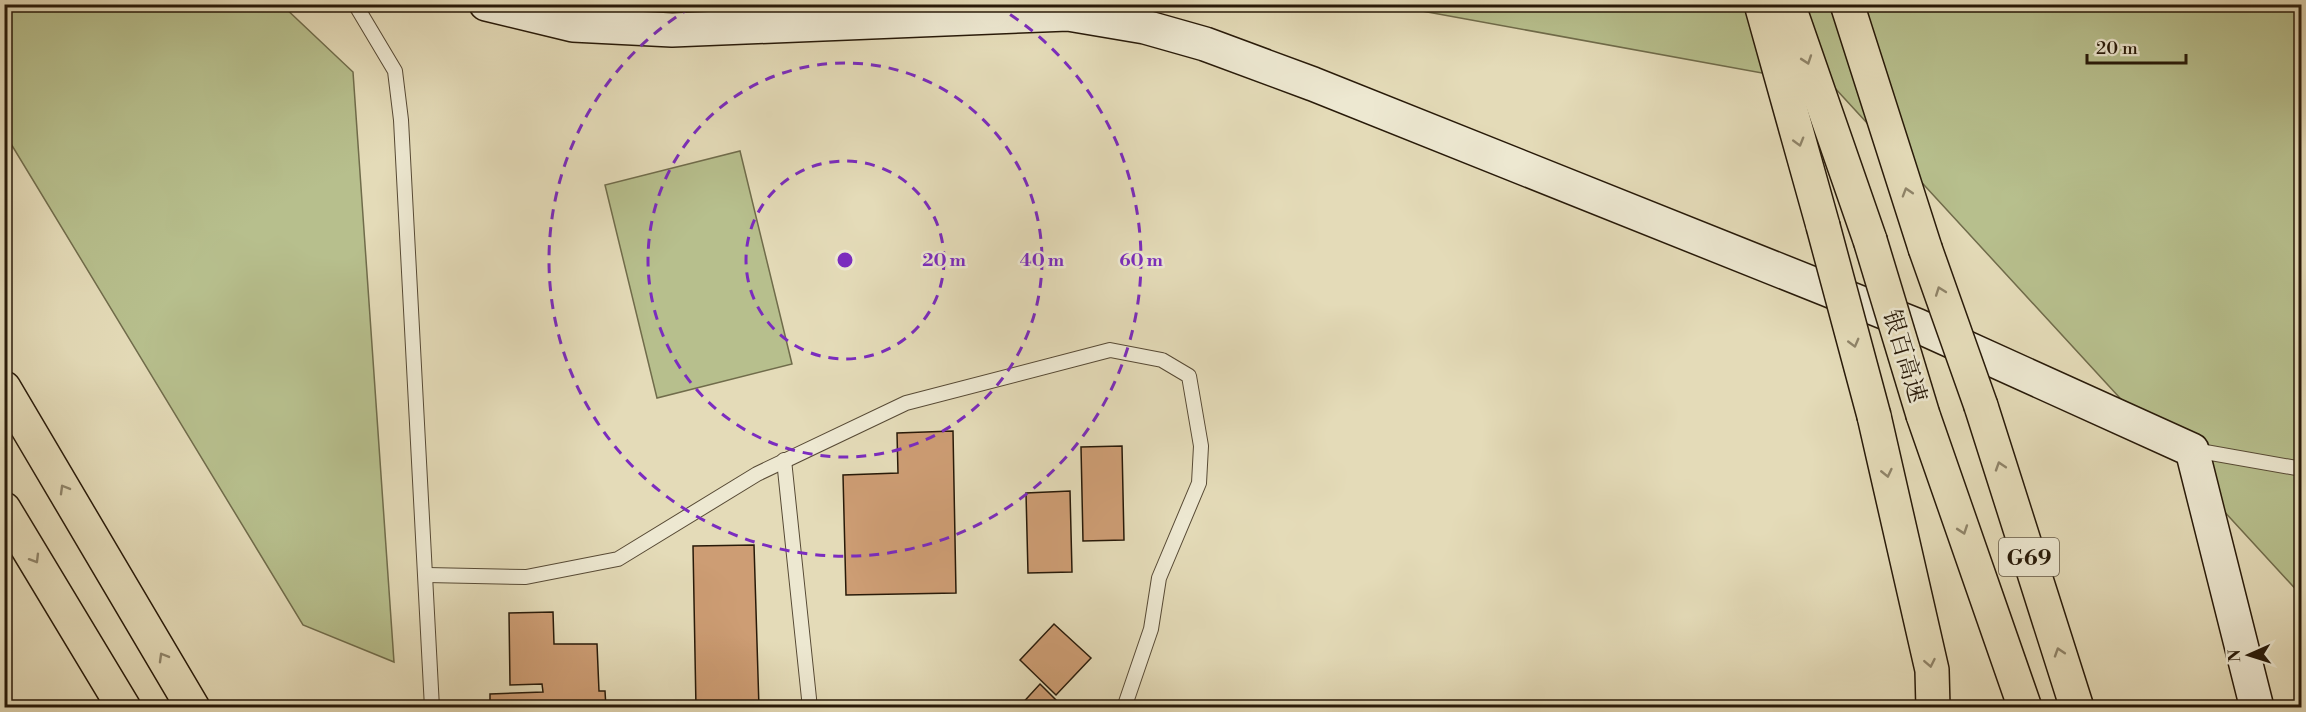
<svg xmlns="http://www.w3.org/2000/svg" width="2306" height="712" font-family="'Libre Bodoni','Noto Serif SC',serif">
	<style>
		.green { fill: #b7bf8d; stroke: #706c4b; stroke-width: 1.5 }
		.building { fill: #cd9d74; stroke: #281a09; stroke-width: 1.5 }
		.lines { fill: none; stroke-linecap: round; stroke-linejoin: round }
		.lane-casing { stroke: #574a35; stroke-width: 16 }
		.secondary-casing { stroke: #281a09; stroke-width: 36 }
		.highway-casing { stroke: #281a09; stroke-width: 36 }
		.lane { stroke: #ede8d1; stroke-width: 14 }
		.secondary { stroke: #ede8d1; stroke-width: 33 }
		.highway { stroke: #e4dbb8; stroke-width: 33 }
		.highway-bridge-casing { stroke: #281a09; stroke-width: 36; stroke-linecap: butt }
		.highway-bridge { stroke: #e4dbb8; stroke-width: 33 }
		.oneway { stroke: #8f8469 }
		.ring { fill: none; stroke: #7b2cbf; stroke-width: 3; stroke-dasharray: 10 8 }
		.labels { text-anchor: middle; stroke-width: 5; stroke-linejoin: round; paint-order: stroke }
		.shield { fill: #ede8d1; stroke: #635845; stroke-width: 1.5 }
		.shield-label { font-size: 22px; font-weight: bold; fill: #281a09 }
		.street-label { font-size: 24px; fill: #281a09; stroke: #ede8d1 }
		.centre { fill: #7b2cbf; stroke: #ede8d1; stroke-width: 3 }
		.ring-label { font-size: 18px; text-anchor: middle; font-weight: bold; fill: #7b2cbf; stroke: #ede8d1; stroke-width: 5; stroke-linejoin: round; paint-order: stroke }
	</style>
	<rect width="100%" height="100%" fill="#e4dbb8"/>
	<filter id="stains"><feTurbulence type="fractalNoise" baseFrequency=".00333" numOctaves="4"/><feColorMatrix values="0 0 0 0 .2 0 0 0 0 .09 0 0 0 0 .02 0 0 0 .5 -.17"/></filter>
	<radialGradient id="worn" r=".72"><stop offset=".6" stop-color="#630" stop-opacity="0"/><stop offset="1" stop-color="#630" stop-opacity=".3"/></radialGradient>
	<!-- green -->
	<g class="green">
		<polygon points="5,4 282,5 353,72 394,662 303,625 5,134"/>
		<polygon points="1389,5 2301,5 2301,595 1833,86"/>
		<polygon points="740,151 792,364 657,398 605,185"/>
	</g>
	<!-- building -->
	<g class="building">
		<polygon points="953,431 956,593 846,595 843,475 898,473 897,433"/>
		<polygon points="1122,446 1124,540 1083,541 1081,447"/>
		<polygon points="1070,491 1072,572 1028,573 1026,493"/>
		<polygon points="754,545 759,708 696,708 693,546"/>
		<polygon points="553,612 554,644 597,644 599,691 605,691 606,708 490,708 490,694 543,692 542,684 510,685 509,613"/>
		<polygon points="1054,624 1091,658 1056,695 1020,660"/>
		<polygon points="1040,684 1064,708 1018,708"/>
	</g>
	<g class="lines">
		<defs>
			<g id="lane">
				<polyline points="355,4 395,71 401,120 432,708"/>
				<polyline points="2194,450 2302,469"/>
				<polyline points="784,460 810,708"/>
				<polyline points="427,575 526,577 618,559 757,474 906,403 1110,350 1162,360 1189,376 1201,446 1199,483 1159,578 1151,629 1124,708"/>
			</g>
			<polyline id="secondary" points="486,4 573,25 672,30 1068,14 1145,27 1205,44 1313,84 1916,325 2192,450 2257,708"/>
			<g id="highway">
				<polyline points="1761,4 1823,226"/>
				<polyline points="1788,4 1870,240"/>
				<polyline points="1847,4 1925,248"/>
				<polyline points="4,388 193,708"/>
				<polyline points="1981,406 2077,708"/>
				<polyline points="1923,415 2025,708"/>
				<polyline points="1874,416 1932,670 1933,708"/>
				<polyline points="4,509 124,708"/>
			</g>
		</defs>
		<!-- lane casing -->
		<use href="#lane" class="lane-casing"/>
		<!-- secondary casing -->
		<use href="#secondary" class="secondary-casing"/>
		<!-- highway casing -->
		<use href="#highway" class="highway-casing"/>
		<!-- lane -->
		<use href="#lane" class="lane"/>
		<!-- secondary -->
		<use href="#secondary" class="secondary"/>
		<!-- highway -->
		<use href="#highway" class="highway"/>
		<defs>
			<g id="highway-bridge">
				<polyline points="1823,226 1874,416"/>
				<polyline points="1870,240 1923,415"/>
				<polyline points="1925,248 1981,406"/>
			</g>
		</defs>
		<!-- highway-bridge casing -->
		<use href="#highway-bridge" class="highway-bridge-casing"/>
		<!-- highway-bridge -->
		<use href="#highway-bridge" class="highway-bridge"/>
	</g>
	<!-- one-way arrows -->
	<defs><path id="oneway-chevron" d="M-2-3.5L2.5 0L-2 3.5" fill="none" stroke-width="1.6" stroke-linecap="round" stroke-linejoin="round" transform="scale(1.5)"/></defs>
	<g class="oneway">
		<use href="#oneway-chevron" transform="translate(1807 60) rotate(71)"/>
		<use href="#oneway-chevron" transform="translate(1799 142) rotate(74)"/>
		<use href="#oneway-chevron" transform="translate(1907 192) rotate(-107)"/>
		<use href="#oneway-chevron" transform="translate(1940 291) rotate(-110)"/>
		<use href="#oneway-chevron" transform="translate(1854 343) rotate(75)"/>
		<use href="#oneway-chevron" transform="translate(2000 466) rotate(-108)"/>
		<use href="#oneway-chevron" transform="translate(1887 473) rotate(77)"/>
		<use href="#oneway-chevron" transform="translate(64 489) rotate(-120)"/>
		<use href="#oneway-chevron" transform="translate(1963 530) rotate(71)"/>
		<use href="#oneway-chevron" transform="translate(35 559) rotate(59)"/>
		<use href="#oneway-chevron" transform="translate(2059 652) rotate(-108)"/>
		<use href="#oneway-chevron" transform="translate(163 657) rotate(-120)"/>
		<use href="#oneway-chevron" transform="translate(1930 663) rotate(79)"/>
	</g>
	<!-- distance rings -->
	<g class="ring">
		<circle cx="845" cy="260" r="99"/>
		<circle cx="845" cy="260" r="197"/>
		<path d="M995 5A296 296 0 1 1 695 5"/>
	</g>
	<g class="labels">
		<!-- shield labels -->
		<rect class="shield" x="1999" y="538" width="60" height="38" rx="4.5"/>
		<g class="shield-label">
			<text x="2029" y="565">G69</text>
		</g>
		<!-- street labels -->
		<g class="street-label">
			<text transform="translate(1905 356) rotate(73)" y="8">银百高速</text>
		</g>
	</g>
	<circle cx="845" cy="260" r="9" class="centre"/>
	<g class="ring-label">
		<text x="944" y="266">20 m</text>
		<text x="1042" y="266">40 m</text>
		<text x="1141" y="266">60 m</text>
	</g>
	<!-- margin -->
	<rect width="2306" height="712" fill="none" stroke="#e4dbb8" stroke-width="24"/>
	<rect x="6" y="6" width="2294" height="700" fill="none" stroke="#281a09" stroke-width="3"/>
	<rect x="12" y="12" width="2282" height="688" fill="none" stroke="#281a09" stroke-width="1.5"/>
	<!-- north arrow -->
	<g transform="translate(2249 655) rotate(267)" stroke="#ede8d1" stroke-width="4.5" paint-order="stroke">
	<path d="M0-4.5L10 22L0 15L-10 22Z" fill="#281a09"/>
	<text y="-9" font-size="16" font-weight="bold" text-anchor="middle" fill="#281a09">N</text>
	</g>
	<!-- scale -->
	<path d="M2087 54v9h99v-9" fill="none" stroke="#281a09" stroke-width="3"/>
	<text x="2096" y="54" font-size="18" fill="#281a09" stroke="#ede8d1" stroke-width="4.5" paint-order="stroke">20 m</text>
	<rect width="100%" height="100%" filter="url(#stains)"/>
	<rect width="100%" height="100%" fill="url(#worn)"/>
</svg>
